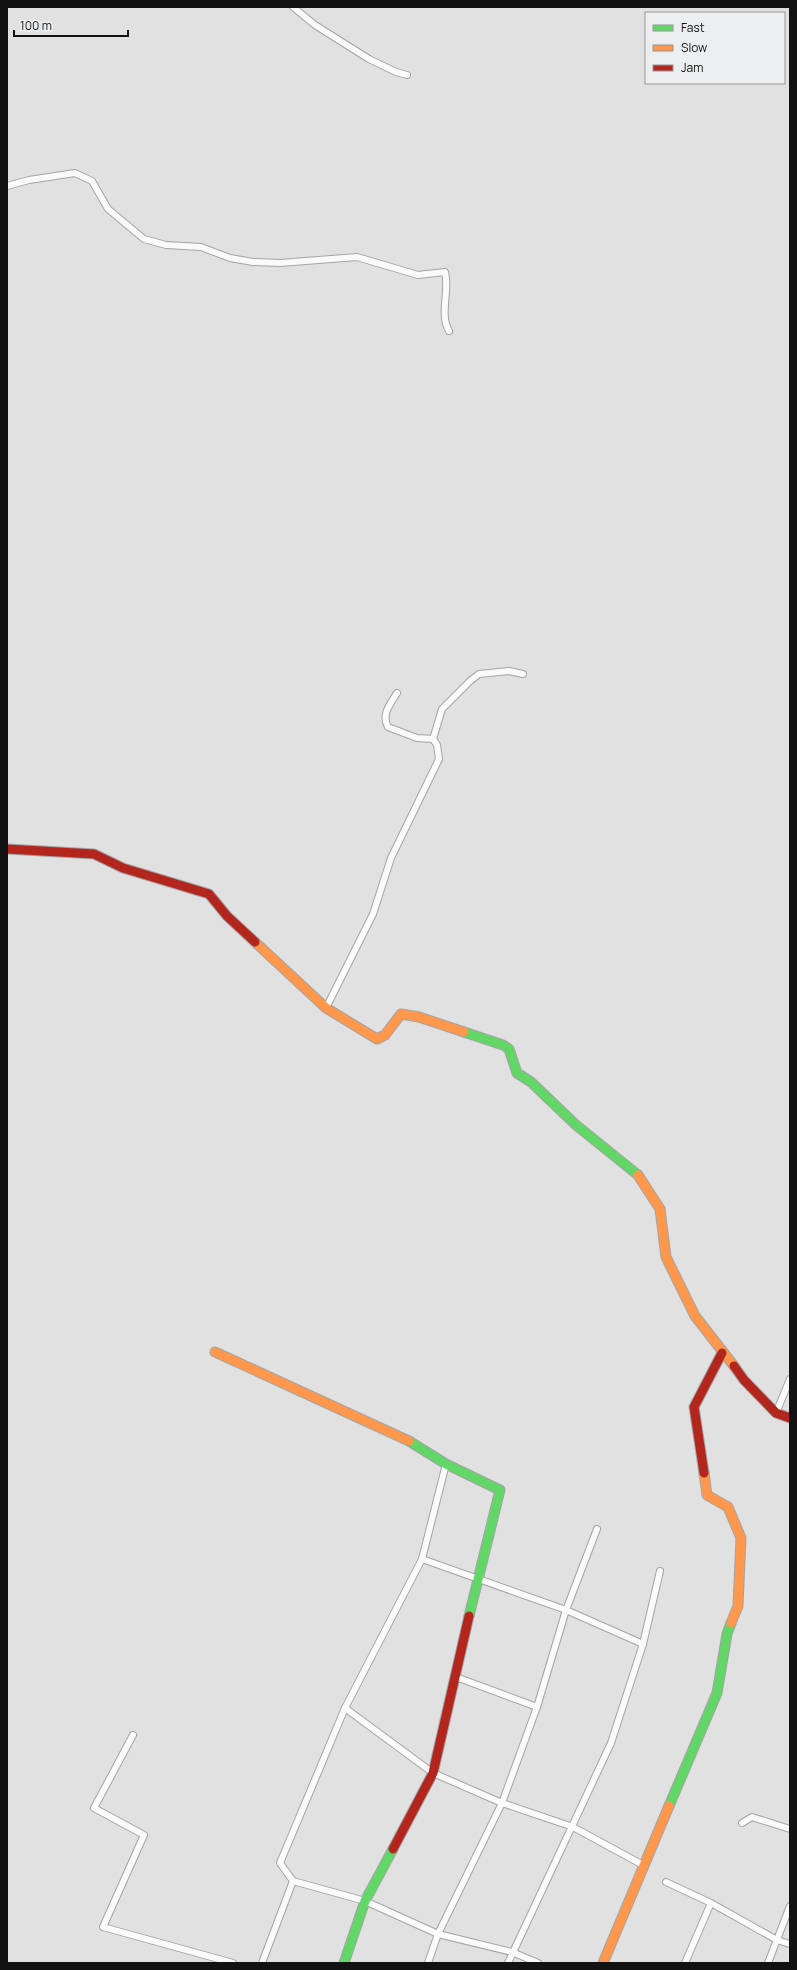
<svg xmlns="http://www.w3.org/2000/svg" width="797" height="1970" font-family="Manrope,sans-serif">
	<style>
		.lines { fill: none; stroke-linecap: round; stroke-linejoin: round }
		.street-casing { stroke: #a3a4a4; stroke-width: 8 }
		.fast-casing { stroke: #a3a4a4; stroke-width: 11 }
		.slow-casing { stroke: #a3a4a4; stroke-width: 11 }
		.jam-casing { stroke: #a3a4a4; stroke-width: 11 }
		.street { stroke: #fafafa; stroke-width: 6 }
		.fast { stroke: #63d668; stroke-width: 9 }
		.slow { stroke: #ff974d; stroke-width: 9 }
		.jam { stroke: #b3261e; stroke-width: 9 }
	</style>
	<rect width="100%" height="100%" fill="#e1e1e1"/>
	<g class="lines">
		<defs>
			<g id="street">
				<polyline points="293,7 315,25 369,59 396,72 407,75"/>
				<path d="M7,186L29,180L75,173L92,181L108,209L144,239L166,245L201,247L230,258L253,262L280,263L357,257L418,275L445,272C450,291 439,314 449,331"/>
				<polyline points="433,739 442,709 470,681 479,674 509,671 523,674"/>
				<path d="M326,1008L373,914L391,858L439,759L437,745L433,739L417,738L388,727C381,715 390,704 397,693"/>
				<polyline points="776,1413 790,1379"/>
				<polyline points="446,1464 422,1559 345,1708 280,1863 293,1881 365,1901 438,1934 512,1952 538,1963"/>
				<polyline points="422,1559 566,1610 643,1644"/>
				<polyline points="456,1677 537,1707"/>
				<polyline points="345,1708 433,1773 502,1803 573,1827 643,1865"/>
				<polyline points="133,1735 94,1808 144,1835 103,1927 233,1963"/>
				<polyline points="742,1823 752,1817 790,1829"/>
				<polyline points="666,1882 711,1903 777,1940 790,1944"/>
				<polyline points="262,1963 293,1881"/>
				<polyline points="428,1963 438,1934 502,1803 537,1707 566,1610 597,1529"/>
				<polyline points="508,1963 611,1743 643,1644 660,1571"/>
				<polyline points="685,1963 711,1903"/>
				<polyline points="768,1963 790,1906"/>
			</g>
			<g id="fast">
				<polyline points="464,1032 503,1045 509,1049 517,1073 531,1082 576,1125 638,1175"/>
				<polyline points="409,1441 446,1464 500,1490 469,1616"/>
				<polyline points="669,1806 717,1693 727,1634 731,1623"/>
				<polyline points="344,1963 365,1901 393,1849"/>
			</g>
			<g id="slow">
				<polyline points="255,942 326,1008 377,1039 385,1035 401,1014 419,1017 464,1032"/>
				<polyline points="638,1175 660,1209 666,1257 695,1316 734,1366"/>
				<polyline points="215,1352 409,1441"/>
				<polyline points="704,1473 707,1495 728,1507 741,1538 738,1606 731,1623"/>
				<polyline points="603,1963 669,1806"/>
			</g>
			<g id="jam">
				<polyline points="7,849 94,854 123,868 209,894 227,916 255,942"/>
				<polyline points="734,1366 744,1380 776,1413 790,1418"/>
				<polyline points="704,1473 694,1407 722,1353"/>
				<polyline points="393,1849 433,1773 469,1616"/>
			</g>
		</defs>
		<!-- street casing -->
		<use href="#street" class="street-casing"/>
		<!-- fast casing -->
		<use href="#fast" class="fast-casing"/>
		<!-- slow casing -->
		<use href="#slow" class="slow-casing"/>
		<!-- jam casing -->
		<use href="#jam" class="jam-casing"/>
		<!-- street -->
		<use href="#street" class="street"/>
		<!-- fast -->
		<use href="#fast" class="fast"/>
		<!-- slow -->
		<use href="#slow" class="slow"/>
		<!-- jam -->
		<use href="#jam" class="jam"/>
	</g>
	<!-- border -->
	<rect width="797" height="1970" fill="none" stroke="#121213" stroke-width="16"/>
	<!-- legend -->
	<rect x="645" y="12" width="140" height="72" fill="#edeeef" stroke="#959697"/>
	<rect x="653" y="25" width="20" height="6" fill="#63d668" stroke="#959697"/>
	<text x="681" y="32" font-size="12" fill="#121213">Fast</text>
	<rect x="653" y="45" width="20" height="6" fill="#ff974d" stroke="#959697"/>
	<text x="681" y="52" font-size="12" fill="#121213">Slow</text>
	<rect x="653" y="65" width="20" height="6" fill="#b3261e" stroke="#959697"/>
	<text x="681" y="72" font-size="12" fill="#121213">Jam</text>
	<!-- scale -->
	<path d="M14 30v6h114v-6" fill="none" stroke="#121213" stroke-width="2"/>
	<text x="20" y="30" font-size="12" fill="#121213" stroke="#edeeef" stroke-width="3" paint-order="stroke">100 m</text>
</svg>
